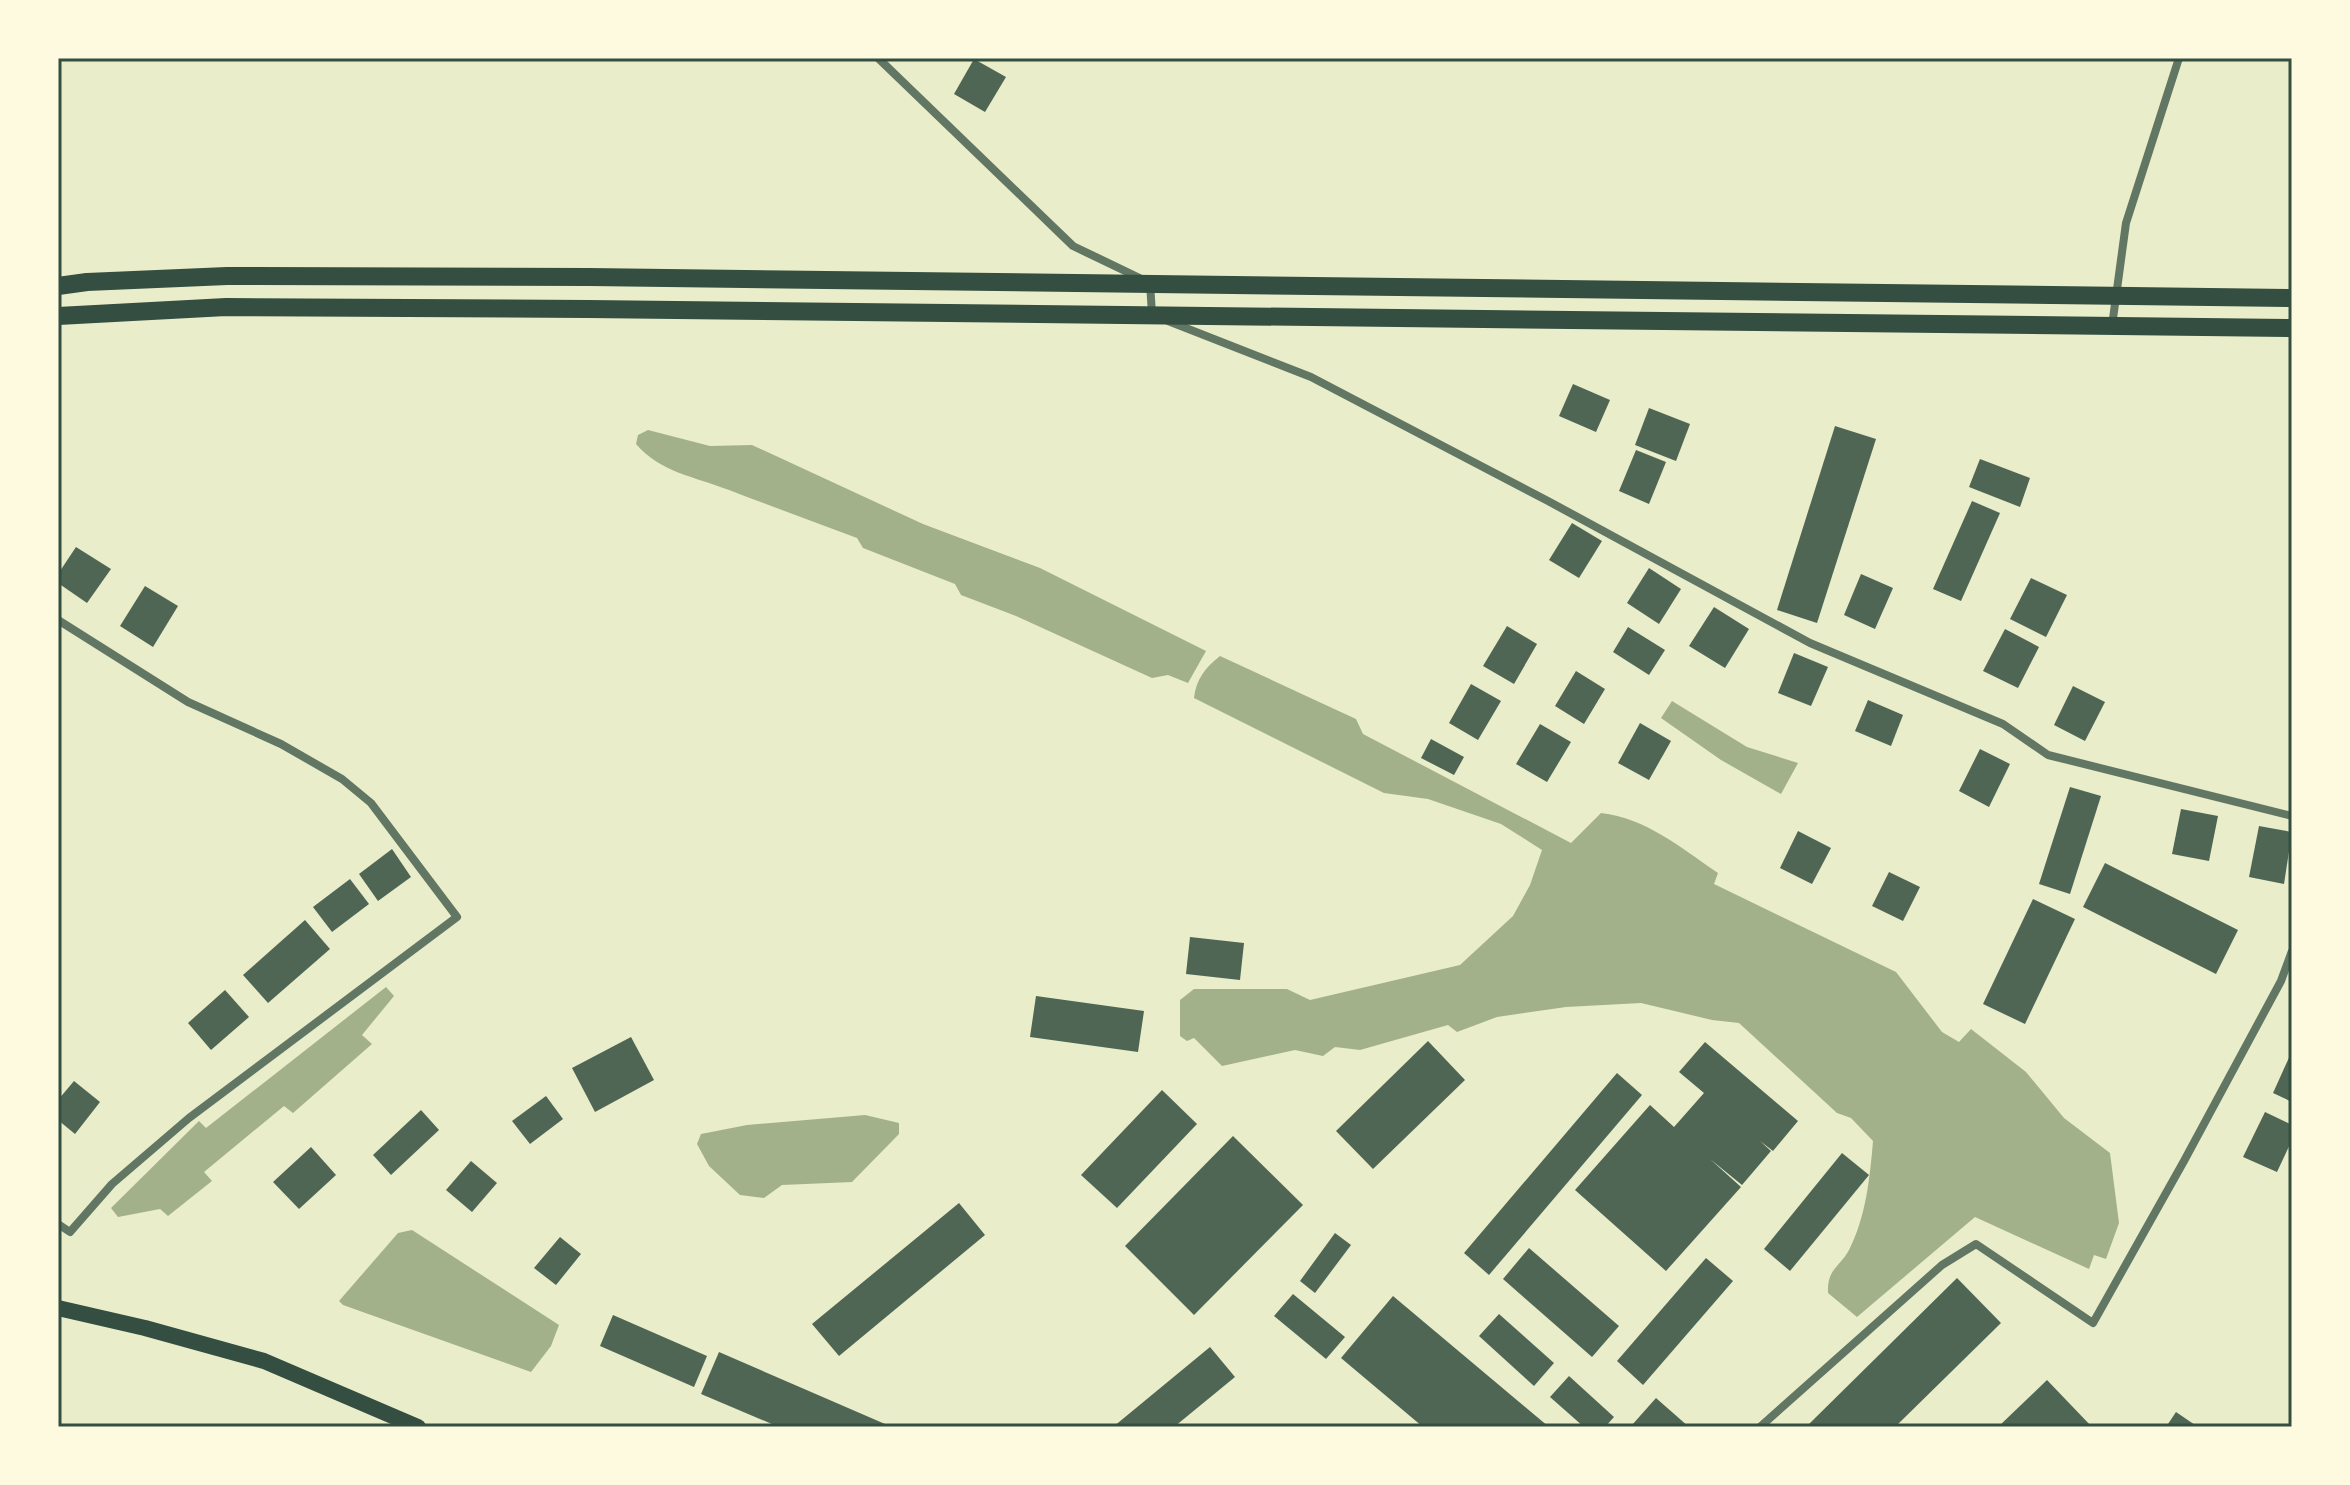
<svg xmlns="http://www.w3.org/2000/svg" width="2350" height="1485" font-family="Rubik,sans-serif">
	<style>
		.water { fill: #a3b18a }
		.building { fill: #4f6655 }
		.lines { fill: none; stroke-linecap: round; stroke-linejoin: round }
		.minor { stroke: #617663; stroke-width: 8 }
		.secondary { stroke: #344e41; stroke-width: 16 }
		.primary { stroke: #344e41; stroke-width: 18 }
		.neatline { fill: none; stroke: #344e41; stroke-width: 3 }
	</style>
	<rect width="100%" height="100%" fill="#e9edc9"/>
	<!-- water -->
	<g class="water">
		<path d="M648,430L710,446L752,445L923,524L1040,568L1206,651L1188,683L1168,675L1152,678L1016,616L961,595L955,584L863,548L857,538C814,522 771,506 729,490C695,477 660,472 636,444L638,435Z"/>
		<path d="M1220,656L1356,719L1363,734L1571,843L1601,813C1646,818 1681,848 1718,873L1714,884L1896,972L1942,1032L1959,1042L1971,1029L2026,1072L2064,1118L2110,1153L2119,1223L2106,1259L2094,1255L2089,1269L1975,1217L1857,1317L1828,1293C1827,1269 1839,1268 1849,1250C1866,1217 1870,1177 1873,1141L1851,1118L1837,1113L1739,1023L1712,1020L1641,1003L1566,1007L1497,1017L1457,1032L1448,1025L1360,1050L1335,1047L1323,1056L1295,1050L1222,1066L1194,1038L1187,1041L1180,1036V1000L1194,989H1287L1310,1000L1460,965L1513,916L1530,885L1542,850L1501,824L1428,799L1384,793L1194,698C1196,679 1206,667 1220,656Z"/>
		<polygon points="1672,701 1747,747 1798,763 1781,794 1721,760 1661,718"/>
		<polygon points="386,987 394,996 362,1035 372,1044 293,1113 284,1106 204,1172 212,1181 168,1216 160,1209 118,1217 111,1208 199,1121 206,1128"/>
		<polygon points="865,1115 899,1123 899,1134 852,1182 782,1185 764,1198 740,1195 709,1166 697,1144 701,1134 747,1125"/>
		<polygon points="412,1230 559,1325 551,1346 531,1372 343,1305 339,1301 398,1233"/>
	</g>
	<!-- building -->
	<g class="building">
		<polygon points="974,59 1006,77 985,112 954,94"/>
		<polygon points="1573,384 1610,400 1596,432 1559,416"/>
		<polygon points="1649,408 1690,424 1676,461 1635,445"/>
		<polygon points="1835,426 1876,439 1817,623 1777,610"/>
		<polygon points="1636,450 1666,462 1649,504 1619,491"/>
		<polygon points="1980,459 2030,478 2020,507 1969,487"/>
		<polygon points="1972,501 2000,513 1961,601 1933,589"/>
		<polygon points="1572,523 1602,541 1579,578 1549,560"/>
		<polygon points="76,547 111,569 87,603 58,583 58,574"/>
		<polygon points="1649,568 1681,589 1659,624 1627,603"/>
		<polygon points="1861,574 1893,588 1875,629 1844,615"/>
		<polygon points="2031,578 2067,595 2046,637 2010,619"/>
		<polygon points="145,586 178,606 153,647 120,626"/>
		<polygon points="1714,607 1749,629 1725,668 1689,646"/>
		<polygon points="1507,626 1537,644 1514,684 1483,666"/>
		<polygon points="1628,627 1665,650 1649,675 1613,652"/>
		<polygon points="2005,629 2039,647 2018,688 1983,671"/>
		<polygon points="1794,653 1828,667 1811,706 1778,693"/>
		<polygon points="1576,671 1605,689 1584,724 1555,706"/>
		<polygon points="1471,684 1501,701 1478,740 1449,723"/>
		<polygon points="2073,686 2105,702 2085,741 2054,725"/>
		<polygon points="1868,700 1903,715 1891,746 1855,731"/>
		<polygon points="1640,723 1671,741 1649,780 1618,763"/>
		<polygon points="1540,724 1571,742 1547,782 1516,764"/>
		<polygon points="1431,739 1464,757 1454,775 1421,758"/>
		<polygon points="1980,749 2010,764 1989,807 1959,791"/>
		<polygon points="2070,787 2101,796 2070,894 2039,884"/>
		<polygon points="2181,809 2218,816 2209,861 2172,854"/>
		<polygon points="2259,826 2292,832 2284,884 2249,877"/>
		<polygon points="1798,831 1831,848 1812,884 1780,868"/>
		<polygon points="392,849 411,877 378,901 359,874"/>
		<polygon points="2105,863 2238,930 2216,974 2083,907"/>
		<polygon points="1889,872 1920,887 1903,921 1872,906"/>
		<polygon points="350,879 369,904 332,932 313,907"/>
		<polygon points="2033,899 2075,919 2025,1024 1983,1004"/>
		<polygon points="305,920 330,949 268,1003 243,975"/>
		<polygon points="1190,937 1244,943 1240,980 1186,974"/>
		<polygon points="225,990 249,1017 211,1050 188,1023"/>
		<polygon points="1036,996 1144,1011 1138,1052 1030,1037"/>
		<polygon points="631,1037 654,1080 595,1112 572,1068"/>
		<polygon points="1428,1041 1465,1080 1373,1169 1336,1131"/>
		<polygon points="1705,1042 1798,1121 1773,1151 1760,1141 1771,1151 1742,1185 1710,1159 1741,1187 1666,1271 1575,1190 1650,1105 1674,1127 1704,1093 1679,1072"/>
		<polygon points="2292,1051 2292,1102 2273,1093"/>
		<polygon points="1617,1073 1642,1095 1489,1275 1464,1253"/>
		<polygon points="74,1081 100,1102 75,1134 58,1120 58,1100"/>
		<polygon points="1162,1090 1197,1124 1117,1208 1081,1175"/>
		<polygon points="546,1096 563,1119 530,1144 512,1121"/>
		<polygon points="421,1110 439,1130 391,1175 373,1155"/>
		<polygon points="2265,1112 2292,1125 2292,1140 2277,1172 2243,1157"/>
		<polygon points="1233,1136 1303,1205 1194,1315 1125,1246"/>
		<polygon points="311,1147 336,1175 299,1209 273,1182"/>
		<polygon points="1842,1153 1869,1175 1790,1271 1764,1249"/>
		<polygon points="471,1161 497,1183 472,1212 446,1190"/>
		<polygon points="959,1203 985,1235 839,1356 812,1324"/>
		<polygon points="1335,1233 1351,1245 1315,1293 1300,1281"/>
		<polygon points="560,1237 581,1254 556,1285 534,1268"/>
		<polygon points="1529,1248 1619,1326 1592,1357 1503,1279"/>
		<polygon points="1706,1258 1733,1281 1643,1385 1617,1361"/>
		<polygon points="1957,1278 2001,1323 1895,1427 1806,1427"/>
		<polygon points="1293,1294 1345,1337 1326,1359 1274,1316"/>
		<polygon points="1393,1296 1549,1427 1423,1427 1341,1358"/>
		<polygon points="1499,1314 1554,1363 1534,1386 1479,1336"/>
		<polygon points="613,1315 707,1356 694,1387 600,1346"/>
		<polygon points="1210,1347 1235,1377 1174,1427 1113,1427"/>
		<polygon points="719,1352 892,1427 779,1427 701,1394"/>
		<polygon points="1569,1376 1614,1417 1605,1427 1584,1427 1550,1397"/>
		<polygon points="2047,1380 2092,1427 1998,1427"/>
		<polygon points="1656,1398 1689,1427 1635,1427 1632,1425"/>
		<polygon points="2176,1412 2198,1427 2166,1427"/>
	</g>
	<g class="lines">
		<!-- minor -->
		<g class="minor">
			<polyline points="878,58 1073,246 1150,283 1152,314"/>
			<polyline points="1168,321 1311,377 1548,501 1810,643 2003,724 2048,755 2292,816"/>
			<polyline points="2112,326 2126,223 2179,58"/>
			<polyline points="58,620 188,702 281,744 342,779 371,803 457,917 189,1118 112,1184 70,1232 58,1224"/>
			<polyline points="1760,1427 1942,1265 1976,1244 2093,1323 2184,1161 2281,981 2292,951"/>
		</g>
		<!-- secondary -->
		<polyline class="secondary" points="58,1308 145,1328 264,1361 418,1427"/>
		<!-- primary -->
		<g class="primary">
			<polyline points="58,286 87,282 227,276 589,277 2292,298"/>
			<polyline points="58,316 226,307 588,309 2292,328"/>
		</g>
	</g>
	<!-- border -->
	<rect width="2350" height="1485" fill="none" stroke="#fefae0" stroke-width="120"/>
	<rect x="60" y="60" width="2230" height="1365" class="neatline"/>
</svg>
